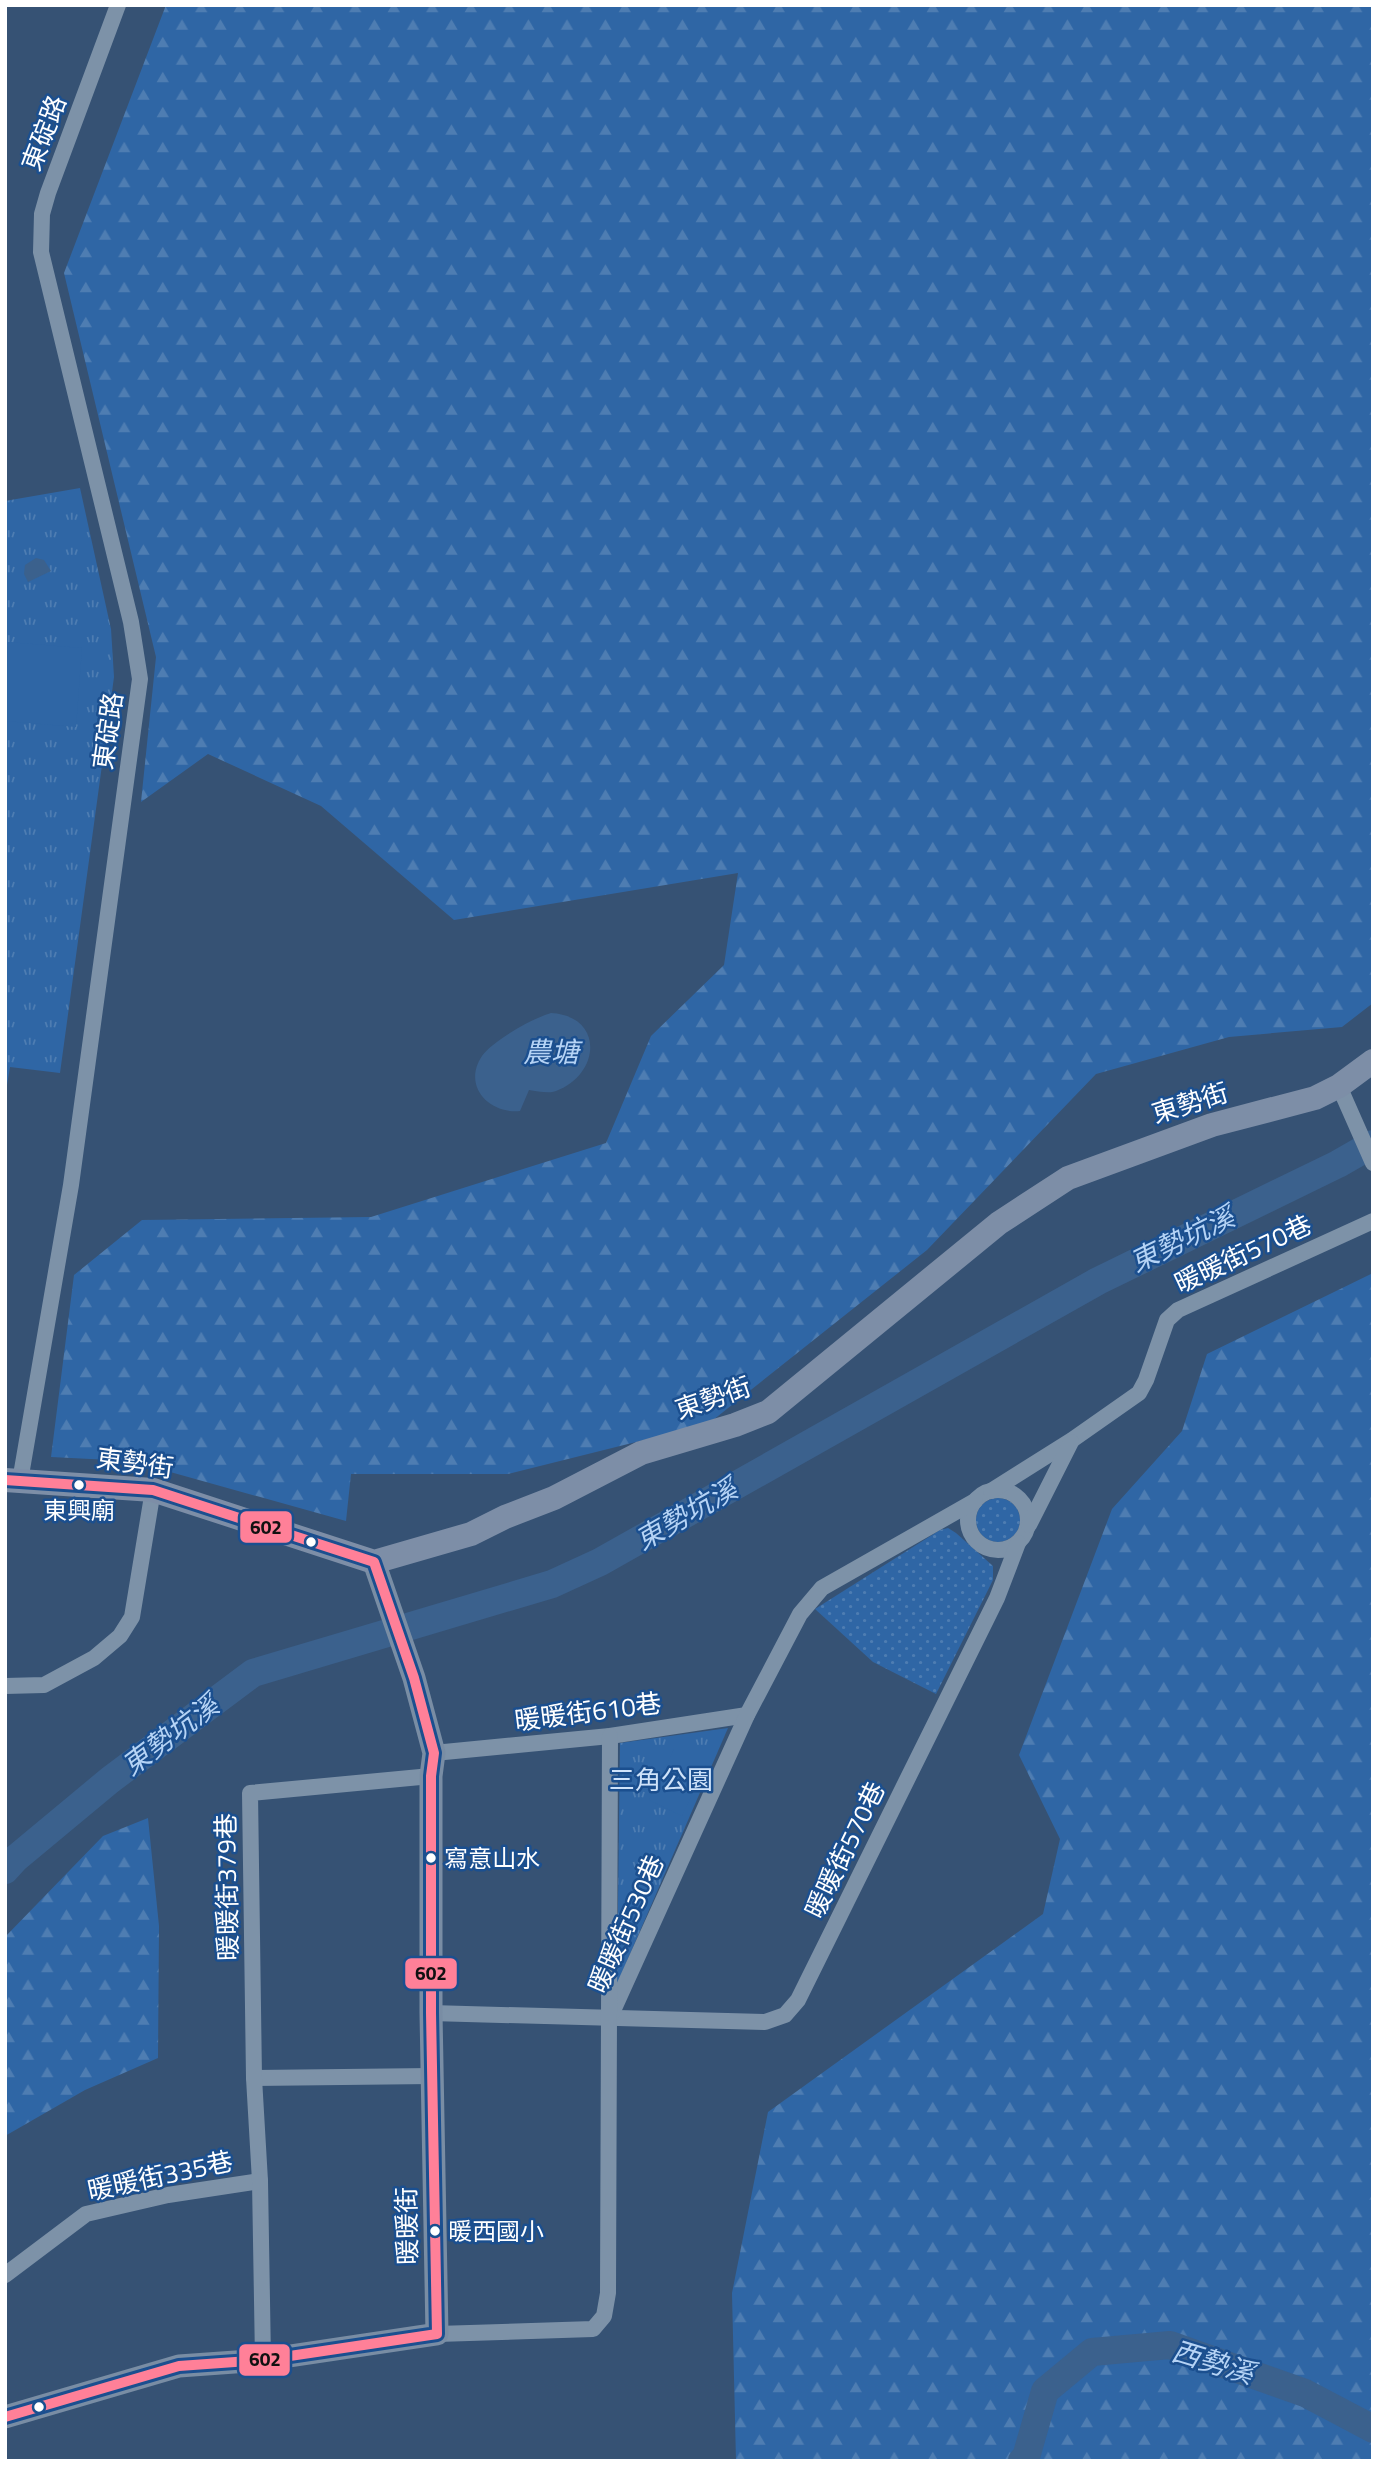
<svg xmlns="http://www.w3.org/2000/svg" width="1378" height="2466" font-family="'Titillium Web','Noto Sans TC',sans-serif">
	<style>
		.grass { fill: url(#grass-dots) }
		.forest { fill: url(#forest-firs) }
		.park { fill: url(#park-tufts) }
		.pitch { fill: #2f66a5 }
		.water { fill: #3b618d }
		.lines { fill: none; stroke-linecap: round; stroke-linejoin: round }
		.river { stroke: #3b618d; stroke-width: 28 }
		.street { stroke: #7d92a8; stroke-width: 16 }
		.secondary { stroke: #798da4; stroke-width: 23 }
		.primary { stroke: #7d8ea7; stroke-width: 24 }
		.bus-1-casing { stroke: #1b4f8f; stroke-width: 16 }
		.bus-1 { stroke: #ff8098; stroke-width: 10 }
		.bus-dot { fill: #fff; stroke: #1b4f8f; stroke-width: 2.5 }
		.labels { text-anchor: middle; stroke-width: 5; stroke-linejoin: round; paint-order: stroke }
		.bus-label { font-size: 24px; fill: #fff; stroke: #1b4f8f; text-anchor: start }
		.street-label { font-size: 26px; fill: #fff; stroke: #1b4f8f }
		.park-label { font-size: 26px; fill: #cfe3fa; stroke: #1b4f8f }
		.water-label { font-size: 28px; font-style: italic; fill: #b5d3f5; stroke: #1b4f8f }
		.line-badge { stroke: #1b4f8f; stroke-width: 2.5 }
		.pale-badge-label { font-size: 19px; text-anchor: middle; font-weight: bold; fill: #111 }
	</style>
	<defs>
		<pattern id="grass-dots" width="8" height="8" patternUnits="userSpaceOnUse" patternTransform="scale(1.75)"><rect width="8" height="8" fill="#2f66a5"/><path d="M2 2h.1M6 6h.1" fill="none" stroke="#4e7db2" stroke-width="1.8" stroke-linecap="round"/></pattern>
		<pattern id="forest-firs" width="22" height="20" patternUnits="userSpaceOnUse" patternTransform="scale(1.75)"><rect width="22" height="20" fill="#2f66a5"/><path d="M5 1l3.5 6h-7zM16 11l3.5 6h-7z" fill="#4e7db2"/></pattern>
		<pattern id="park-tufts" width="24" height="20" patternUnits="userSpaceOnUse" patternTransform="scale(1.75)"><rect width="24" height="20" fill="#2f66a5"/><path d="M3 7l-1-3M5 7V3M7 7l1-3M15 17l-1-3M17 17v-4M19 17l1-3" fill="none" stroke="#4e7db2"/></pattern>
	</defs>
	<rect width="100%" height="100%" fill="#365274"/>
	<!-- grass -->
	<g class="grass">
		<circle cx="998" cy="1520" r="22"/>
		<polygon points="948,1528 956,1533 993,1566 993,1580 936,1694 873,1662 815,1609 940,1530"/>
	</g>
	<!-- forest -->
	<g class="forest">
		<polygon points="166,5 1373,5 1373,1003 1342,1027 1229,1037 1096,1074 927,1250 708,1424 508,1474 351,1474 346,1521 131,1461 51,1457 74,1275 142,1220 371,1217 606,1143 651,1036 724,965 738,873 454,920 321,806 208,754 141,802 156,657 64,273"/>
		<polygon points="1373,1273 1373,2461 736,2461 732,2293 768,2112 1043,1914 1060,1839 1019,1755 1112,1509 1182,1431 1207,1354"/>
		<polygon points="148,1818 159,1926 158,2058 85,2090 5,2136 5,1937 103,1836"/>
	</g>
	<!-- park -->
	<g class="park">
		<polygon points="80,488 111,629 114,677 60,1073 10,1067 5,1097 5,501"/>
		<polygon points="728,1728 617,1984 620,1743"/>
	</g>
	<!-- pitch -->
	<g class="pitch">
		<polygon points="8,642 82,648 76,727 5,721"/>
		<polygon points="674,1749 706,1765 682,1816 649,1800"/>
	</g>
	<!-- water -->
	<g class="water">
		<polygon points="36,558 44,560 51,571 28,582 24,574 25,565"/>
		<path d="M551,1013C604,1016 601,1074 556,1091C549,1094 537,1091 529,1090L520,1111C489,1114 462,1086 482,1056C492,1041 533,1018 551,1013Z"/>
	</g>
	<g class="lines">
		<!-- river -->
		<g class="river">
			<polyline points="5,1870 15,1859 110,1780 253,1673 552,1584 600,1562 1098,1281 1338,1164 1373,1144"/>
			<polyline points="1022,2461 1026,2457 1045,2391 1092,2352 1170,2345 1305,2393 1373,2429"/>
		</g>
		<!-- street -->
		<g class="street">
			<polyline points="1339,1086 1373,1163"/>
			<polyline points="20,1481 71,1185 140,679 131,622 41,252 42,214 48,193 118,5"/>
			<circle cx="998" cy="1520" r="30"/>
			<polyline points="991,1491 1072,1440 1139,1393 1146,1380 1167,1320 1178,1310 1373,1221"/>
			<polyline points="1029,1525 1071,1442"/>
			<polyline points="5,1686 44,1685 94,1658 120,1636 132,1617 153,1490"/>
			<polyline points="434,1753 610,1736 747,1715"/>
			<polyline points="431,2013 765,2022 785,2015 798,2000 997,1598 1018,1543"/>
			<polyline points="612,2013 747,1715 800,1614 822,1588 975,1501"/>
			<polyline points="254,2078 432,2076"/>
			<polyline points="5,2275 86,2214 168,2195 260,2181"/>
			<polyline points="437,2334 593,2329 604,2316 608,2293 610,1736"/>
			<polyline points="263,2360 260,2181 254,2078 250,1793 431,1776"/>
		</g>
		<!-- secondary -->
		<polyline class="secondary" points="5,2417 179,2366 263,2360 437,2334 431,2013 431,1776 434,1753 414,1678 374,1562"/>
		<!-- primary -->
		<polyline class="primary" points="5,1480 153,1490 374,1562 471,1534 505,1517 554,1498 641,1453 735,1425 768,1412 999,1223 1068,1178 1212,1125 1315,1098 1339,1086 1373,1061"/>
		<defs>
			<polyline id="bus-1" points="5,1480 153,1490 374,1562 414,1678 434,1753 431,1776 431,2013 437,2334 263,2360 179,2366 5,2417"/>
		</defs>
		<!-- bus-1 casing -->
		<use href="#bus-1" class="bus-1-casing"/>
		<!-- bus-1 -->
		<use href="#bus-1" class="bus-1"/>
	</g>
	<!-- markers -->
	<g class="bus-dot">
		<circle cx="79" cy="1485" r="6"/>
		<circle cx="311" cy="1542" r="6"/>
		<circle cx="431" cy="1858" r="6"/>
		<circle cx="435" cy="2231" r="6"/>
		<circle cx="39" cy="2407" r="6"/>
	</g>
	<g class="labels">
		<!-- bus labels -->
		<g class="bus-label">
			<text x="79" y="1519" text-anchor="middle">東興廟</text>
			<text x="444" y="1867">寫意山水</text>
			<text x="448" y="2240">暖西國小</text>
		</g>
		<!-- street labels -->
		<g class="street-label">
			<text transform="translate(44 133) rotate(-69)" y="9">東碇路</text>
			<text transform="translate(108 731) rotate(-82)" y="9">東碇路</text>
			<text transform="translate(1190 1103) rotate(-17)" y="9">東勢街</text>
			<text transform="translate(1243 1254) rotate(-25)" y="9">暖暖街570巷</text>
			<text transform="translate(713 1398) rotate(-19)" y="9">東勢街</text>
			<text transform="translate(135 1463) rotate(8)" y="9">東勢街</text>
			<text transform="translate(588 1712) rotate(-7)" y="9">暖暖街610巷</text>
			<text transform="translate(845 1850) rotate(-64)" y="9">暖暖街570巷</text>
			<text transform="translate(227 1887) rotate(-91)" y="9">暖暖街379巷</text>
			<text transform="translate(626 1924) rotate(-66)" y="9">暖暖街530巷</text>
			<text transform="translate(160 2176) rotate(-12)" y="9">暖暖街335巷</text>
			<text transform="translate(407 2226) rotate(-91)" y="9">暖暖街</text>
		</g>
		<!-- park labels -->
		<g class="park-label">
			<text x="661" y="1789">三角公園</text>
		</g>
		<!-- water labels -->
		<g class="water-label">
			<text x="551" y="1062">農塘</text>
			<text transform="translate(1182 1239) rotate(-26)" y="10">東勢坑溪</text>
			<text transform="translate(686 1514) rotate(-30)" y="10">東勢坑溪</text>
			<text transform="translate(170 1735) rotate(-37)" y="10">東勢坑溪</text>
			<text transform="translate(1213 2362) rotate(17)" y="10">西勢溪</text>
		</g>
	</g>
	<g class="line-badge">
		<rect x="239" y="1510" width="54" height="34" rx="7" fill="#ff8098"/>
		<rect x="404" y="1957" width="54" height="33" rx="7" fill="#ff8098"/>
		<rect x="238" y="2343" width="53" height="34" rx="7" fill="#ff8098"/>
	</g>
	<g class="pale-badge-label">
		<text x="266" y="1534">602</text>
		<text x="431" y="1980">602</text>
		<text x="265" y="2366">602</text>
	</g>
	<!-- border -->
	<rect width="1378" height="2466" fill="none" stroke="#ffffff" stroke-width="14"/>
</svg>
